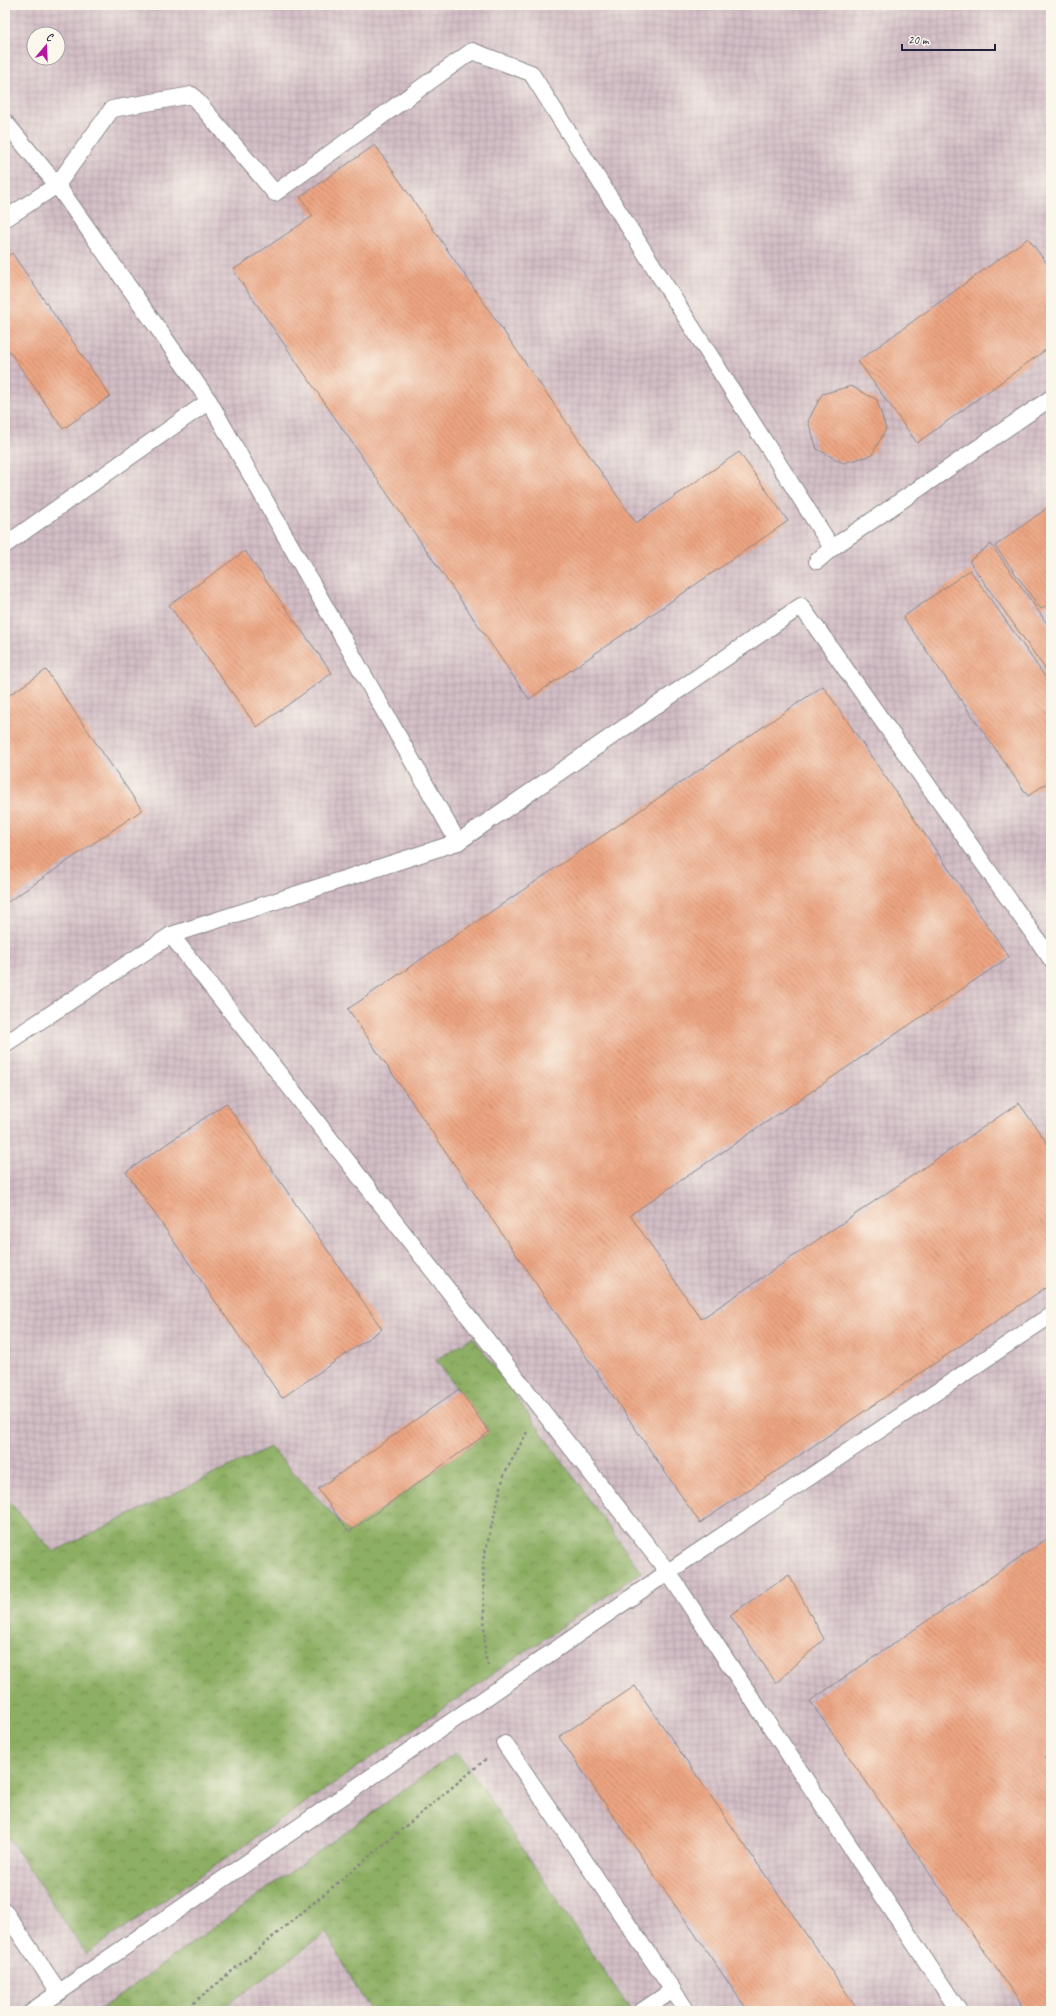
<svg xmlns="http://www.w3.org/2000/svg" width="1056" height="2016" font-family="Caveat,sans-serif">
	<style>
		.industrial { fill: url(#industrial-grid); fill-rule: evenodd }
		.forest { fill: url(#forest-crowns); stroke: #58684f }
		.building { fill: url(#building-back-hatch) }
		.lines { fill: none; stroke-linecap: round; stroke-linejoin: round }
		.service-casing { stroke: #8a8788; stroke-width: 18 }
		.path { stroke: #8a8788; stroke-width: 2.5; stroke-dasharray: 3 3; stroke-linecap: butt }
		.service { stroke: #fff; stroke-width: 16 }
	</style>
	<defs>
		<pattern id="industrial-grid" width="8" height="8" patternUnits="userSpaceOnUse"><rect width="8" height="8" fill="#d2bdc5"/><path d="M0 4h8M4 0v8" fill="none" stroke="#b4a2aa"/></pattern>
		<pattern id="forest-crowns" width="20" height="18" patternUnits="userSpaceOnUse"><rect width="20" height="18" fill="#8daf63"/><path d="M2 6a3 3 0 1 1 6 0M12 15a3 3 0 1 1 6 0" fill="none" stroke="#738e53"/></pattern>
		<pattern id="building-back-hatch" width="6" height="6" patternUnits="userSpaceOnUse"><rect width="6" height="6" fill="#eda582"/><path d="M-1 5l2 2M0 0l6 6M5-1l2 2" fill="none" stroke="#c0866c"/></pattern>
	</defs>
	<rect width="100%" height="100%" fill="#fbf7ec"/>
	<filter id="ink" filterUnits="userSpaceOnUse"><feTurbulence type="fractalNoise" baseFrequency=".025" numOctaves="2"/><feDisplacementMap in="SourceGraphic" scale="8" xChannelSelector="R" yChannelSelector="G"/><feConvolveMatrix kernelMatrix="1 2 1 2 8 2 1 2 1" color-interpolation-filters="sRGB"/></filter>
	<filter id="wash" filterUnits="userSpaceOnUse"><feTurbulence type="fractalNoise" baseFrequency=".012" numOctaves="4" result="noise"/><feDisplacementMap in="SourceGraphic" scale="16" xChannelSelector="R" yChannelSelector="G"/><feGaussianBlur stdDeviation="0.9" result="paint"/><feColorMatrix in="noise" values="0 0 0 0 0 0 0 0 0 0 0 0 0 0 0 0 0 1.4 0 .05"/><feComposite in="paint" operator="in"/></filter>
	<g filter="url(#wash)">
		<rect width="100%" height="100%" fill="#f1ecd5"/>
		<!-- industrial -->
		<path class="industrial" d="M5,5H1051V2011H5ZM34,34H58V58H34Z"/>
		<!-- forest -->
		<g class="forest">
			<polygon points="473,1337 641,1572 86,1954 5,1832 5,1497 53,1552 270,1447 349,1532 489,1432 436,1360"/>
			<polygon points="455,1753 464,1761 631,2011 370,2011 326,1933 218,2011 98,2011"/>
		</g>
		<g id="blocks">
			<!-- building -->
			<g class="building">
				<polygon points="375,145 636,523 739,452 788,521 529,699 233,270 313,216 300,197"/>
				<polygon points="1028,238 1051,269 1051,346 917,443 858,361"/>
				<polygon points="12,253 110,396 63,429 5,345 5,258"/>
				<polygon points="851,386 877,400 886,429 872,455 843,463 817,449 808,421 822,394"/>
				<polygon points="1051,505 1051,602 1041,609 995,546"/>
				<polygon points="991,544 1051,629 1051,677 969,561"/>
				<polygon points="245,551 332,673 257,727 169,605"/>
				<polygon points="970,570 1051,685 1051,780 1028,796 903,617"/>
				<polygon points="46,670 142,810 5,904 5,698"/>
				<polygon points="823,686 1009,957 630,1215 701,1319 1019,1103 1051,1149 1051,1284 700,1523 348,1009"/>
				<polygon points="226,1103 382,1329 282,1398 126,1172"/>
				<polygon points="459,1389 489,1432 349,1532 318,1489"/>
				<polygon points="1051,1536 1051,1751 1045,1756 1051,1765 1051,2011 1026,2011 810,1701"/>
				<polygon points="789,1575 824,1639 776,1683 730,1615"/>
				<polygon points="635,1686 859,2011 748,2011 559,1737"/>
			</g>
		</g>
	</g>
	<g filter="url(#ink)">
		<use href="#blocks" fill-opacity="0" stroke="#8a8788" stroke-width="1"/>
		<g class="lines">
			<defs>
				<g id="service">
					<polyline points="5,122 57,185 112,109 192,95 275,193 472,51 531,73 832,548"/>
					<polyline points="5,219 57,185 209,401 458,842"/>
					<polyline points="5,545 209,401"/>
					<polyline points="817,561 832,548 1051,398"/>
					<polyline points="5,1044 171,935"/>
					<polyline points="505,1744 687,2011"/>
					<polyline points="5,1912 59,1992"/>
					<polyline points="32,2011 668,1572 1051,1315"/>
					<polyline points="642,2011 673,1990"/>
					<polyline points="959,2011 668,1572 171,935 458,842 801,606 1051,959"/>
				</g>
			</defs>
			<!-- service casing -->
			<use href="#service" class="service-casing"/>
			<!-- path -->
			<g class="path">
				<polyline points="488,1666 485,1656 483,1561 504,1475 527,1432"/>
				<polyline points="184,2011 486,1759"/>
			</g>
			<!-- service -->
			<use href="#service" class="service"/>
		</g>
	</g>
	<!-- margin -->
	<rect width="1056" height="2016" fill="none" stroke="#fbf7ec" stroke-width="20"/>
	<!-- north arrow -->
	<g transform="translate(46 46) rotate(19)"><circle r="19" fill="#fbf7ec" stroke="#a4a2a5"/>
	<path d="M0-3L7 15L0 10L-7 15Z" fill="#b5179e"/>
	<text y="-6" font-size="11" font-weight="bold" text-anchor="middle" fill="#22223b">С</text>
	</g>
	<!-- scale -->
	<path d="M902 44v6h93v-6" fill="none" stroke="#22223b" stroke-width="2"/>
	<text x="908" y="44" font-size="12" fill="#22223b" stroke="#fbf7ec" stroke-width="3" paint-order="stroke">20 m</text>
</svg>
